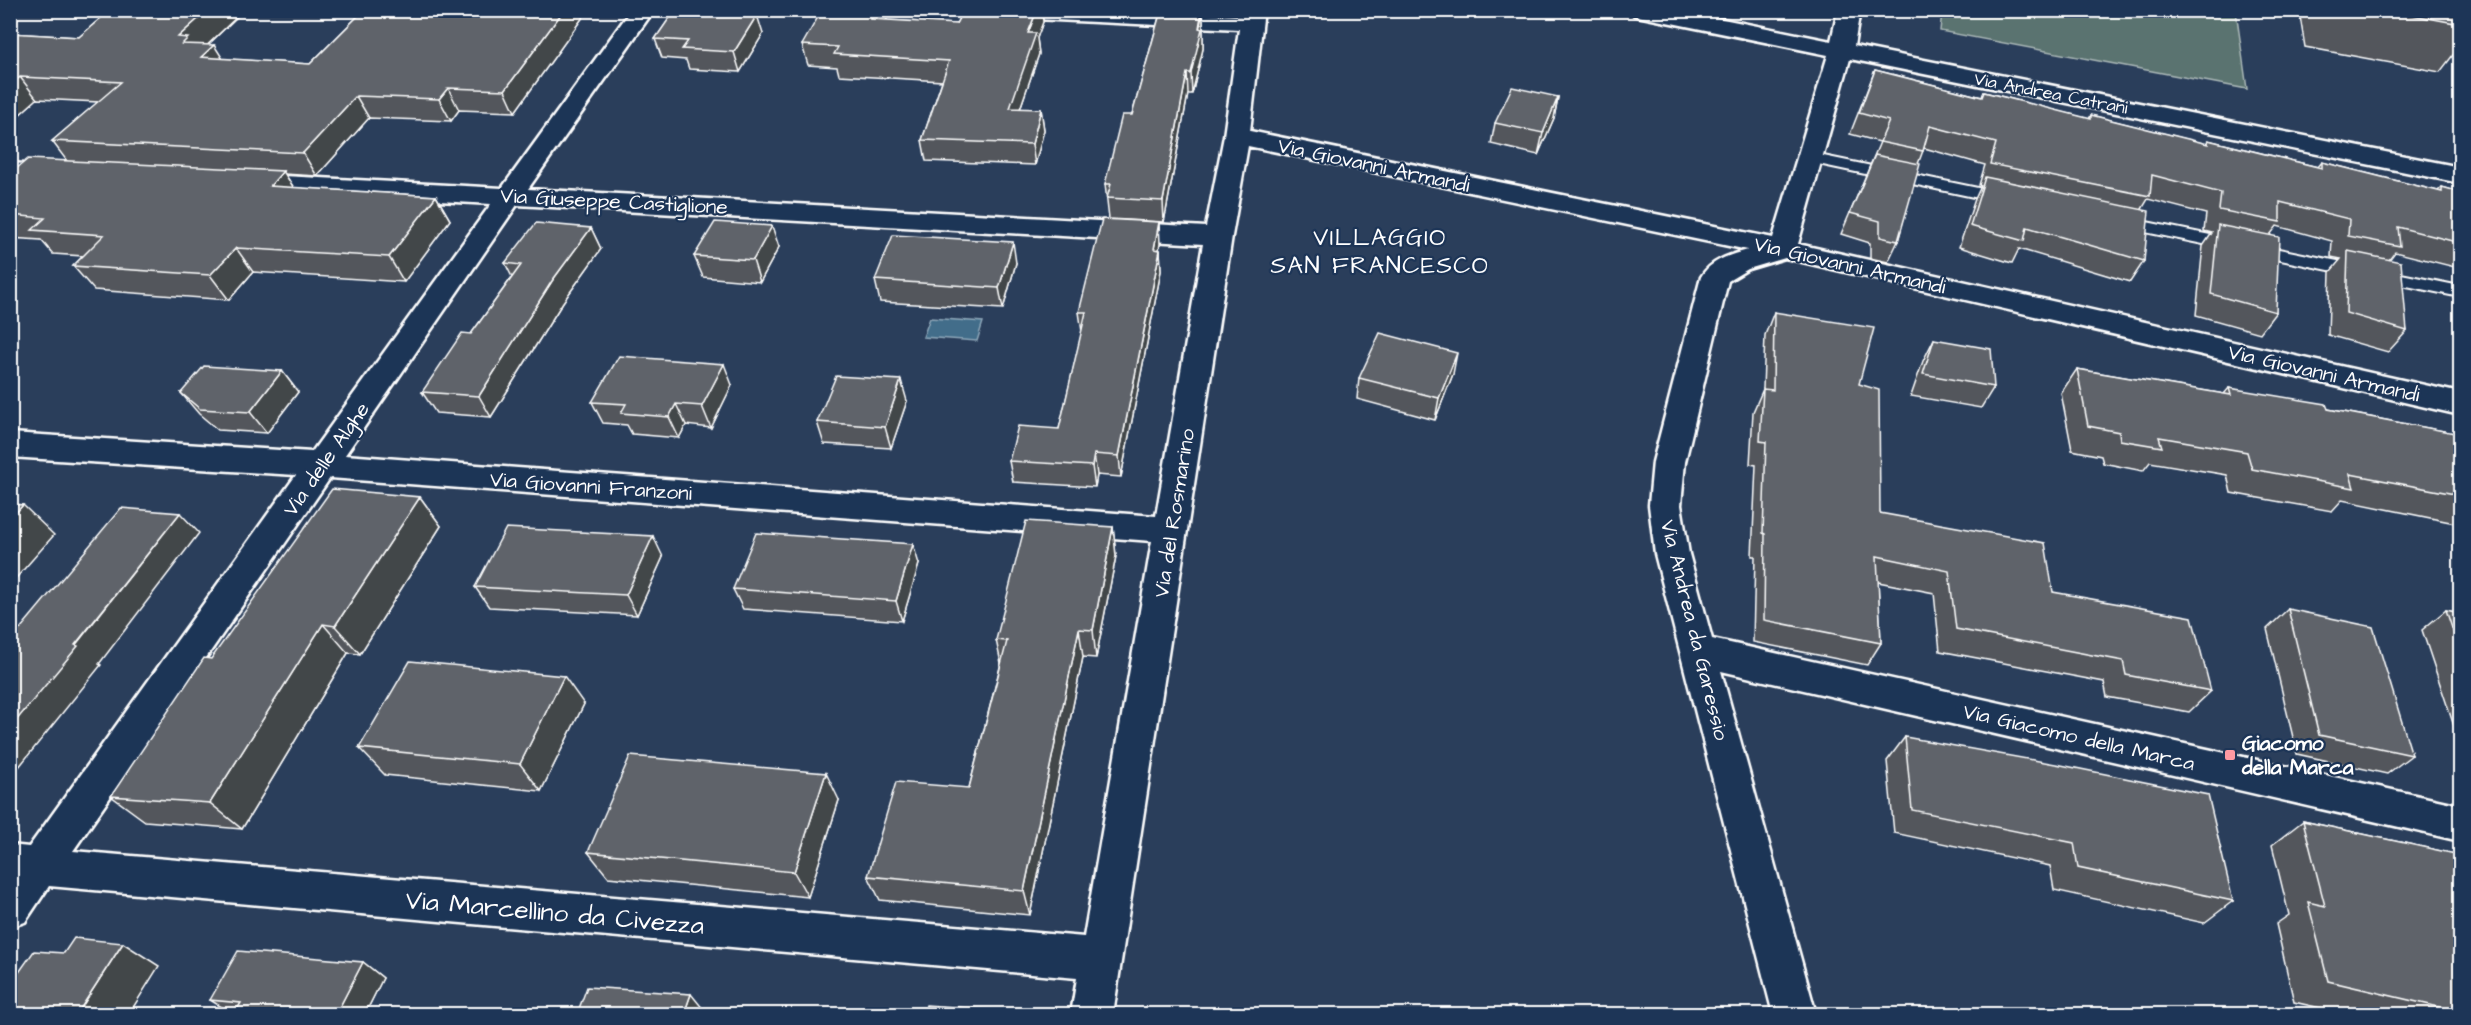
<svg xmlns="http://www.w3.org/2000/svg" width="2471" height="1025" font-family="'Architects Daughter',sans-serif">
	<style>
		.green { fill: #5a7370; stroke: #acb9b8; stroke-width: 1.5 }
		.water { fill: #426d8a; stroke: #8ea7b9; stroke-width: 1.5 }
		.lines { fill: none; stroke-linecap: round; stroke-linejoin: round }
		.service-casing { stroke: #fff; stroke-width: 4 }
		.minor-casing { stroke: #fff; stroke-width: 5 }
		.service { fill: #1d3557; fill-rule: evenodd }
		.minor { fill: #1d3557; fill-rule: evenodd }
		.wall { fill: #52565b; stroke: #fff; stroke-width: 1.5 }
		.shaded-wall { fill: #42464a; stroke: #fff; stroke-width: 1.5 }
		.building { fill: #5f646a; stroke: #fff; stroke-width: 1.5 }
		.poi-dot { fill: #ff9aa2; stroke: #1d3557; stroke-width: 2 }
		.labels { text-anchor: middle; stroke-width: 4.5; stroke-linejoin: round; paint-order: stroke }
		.far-street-label { font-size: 18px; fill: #fff; stroke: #1d3557 }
		.street-label { font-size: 21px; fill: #fff; stroke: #1d3557 }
		.poi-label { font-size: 21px; font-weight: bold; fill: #fff; stroke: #1d3557; text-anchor: start }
		.quarter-label { font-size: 24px; letter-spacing: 1.5px; fill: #fff; stroke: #1d3557 }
		.near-street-label { font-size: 26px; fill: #fff; stroke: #1d3557 }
	</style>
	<rect width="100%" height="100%" fill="#2a3e5b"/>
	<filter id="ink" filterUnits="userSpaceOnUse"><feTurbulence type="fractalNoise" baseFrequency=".0167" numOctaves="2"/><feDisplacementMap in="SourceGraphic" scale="12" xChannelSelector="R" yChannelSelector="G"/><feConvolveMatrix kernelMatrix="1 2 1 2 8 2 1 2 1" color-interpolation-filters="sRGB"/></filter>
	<g filter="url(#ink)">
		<!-- green -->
		<polygon class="green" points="1942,11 2236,11 2247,89 1940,31"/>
		<!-- water -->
		<polygon class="water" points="930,318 983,322 977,341 923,337"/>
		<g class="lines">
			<defs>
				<g id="service">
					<polygon points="1809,153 2002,193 2010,198 2002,203 1804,161 1801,158"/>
					<polygon points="2122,217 2460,286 2460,297 2116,226 2114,222 2116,218"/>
				</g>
				<g id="minor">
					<path d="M631,10H654L528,189L1206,227L1224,136L1239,29L994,17L986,15L983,10H1139L1241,16L1242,10H1264L1250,131L1773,238L1828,55L1642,17L1634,15L1631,10H1678L1831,41L1838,10H1860L1854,46L2460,167V183L1850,59L1798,244L2460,393V415L1785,258L1748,269L1728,281L1685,462L1681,505L1689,554L1712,639L2460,805V841L1721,671L1816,1014H1773L1655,554L1649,505L1653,462L1701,277C1711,260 1730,255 1748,250L1248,146L1232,236L1113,1014H1071L1077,978L49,886L25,922L10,927V845L29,847L296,475L10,457V433L312,452L491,204L246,190L237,188L233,182L237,176L246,174L502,188ZM517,205L1203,244L1156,516L345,455ZM330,478L1152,541L1084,937L73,851Z"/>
					<polygon points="10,163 69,167 73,173 69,179 60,181 10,179"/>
				</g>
			</defs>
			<!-- service casing -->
			<use href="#service" class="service-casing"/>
			<!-- minor casing -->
			<use href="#minor" class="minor-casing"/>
			<!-- service -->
			<use href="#service" class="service"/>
			<!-- minor -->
			<use href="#minor" class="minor"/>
		</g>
		<!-- wall -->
		<g class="wall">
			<polygon points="110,10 244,10 208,45 223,59 310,64 364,10 588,10 515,112 459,110 451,121 369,118 317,176 285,174 294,188 436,196 450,220 404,282 253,272 229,300 94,290 73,266 83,256 53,254 41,240 10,238 10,174 67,161 52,141 98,102 37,99 10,123 10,33 79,37"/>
			<polygon points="675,10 743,10 741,14 763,34 740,72 689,69 686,60 662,58 655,39"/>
			<polygon points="891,10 886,20 956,24 963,10 1042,10 1043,22 1037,38 1039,54 1020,109 1041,109 1044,130 1035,165 926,161 922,140 942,81 839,75 837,67 808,65 802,45"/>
			<polygon points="1161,10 1207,10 1207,12 1203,12 1203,49 1192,94 1188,94 1164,222 1109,219 1105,184 1132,115"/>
			<polygon points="2299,10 2460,10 2460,46 2440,72 2305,47"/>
			<polygon points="1875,70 1982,97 1984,92 2089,119 2091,115 2206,144 2208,140 2318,167 2322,162 2438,191 2442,187 2460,192 2460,284 2459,268 2395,252 2389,260 2407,331 2388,352 2328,335 2330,272 2341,259 2331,257 2332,241 2277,226 2270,235 2276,312 2260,333 2196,315 2203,246 2212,233 2204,231 2206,214 2148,199 2142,209 2144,261 2130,282 2019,249 2012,263 1959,247 1975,199 1981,186 1979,185 1985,165 1924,148 1918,164 1898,241 1888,262 1870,258 1870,243 1841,234 1880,142 1850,134"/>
			<polygon points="1558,97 1554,118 1538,155 1491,144 1495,123"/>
			<polygon points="591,228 601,249 563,302 491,417 436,413 422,392 471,334 512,277 505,263"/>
			<polygon points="1160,244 1159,250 1160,250 1161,271 1121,477 1097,475 1095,487 1013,482 1009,461 1059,429 1082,332 1079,312"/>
			<polygon points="779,247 760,282 703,277 694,256"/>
			<polygon points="1016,263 1003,309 880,302 875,280"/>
			<polygon points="1774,312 1859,384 1880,513 2053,592 2211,691 2189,712 2107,697 2104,682 1940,651 1934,593 1878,582 1881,643 1867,665 1753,642 1755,556 1752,556 1756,465 1750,464 1753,412 1763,389 1765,335"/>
			<polygon points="1934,339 1994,387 1981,408 1911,396 1923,361"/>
			<polygon points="2077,369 2224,394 2229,388 2328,409 2460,434 2460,524 2342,500 2332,511 2231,493 2227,475 2150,462 2143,471 2103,463 2101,456 2072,450 2061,393"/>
			<polygon points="282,371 298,392 267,433 218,430 199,414 181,393"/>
			<polygon points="1453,374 1435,420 1357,399 1359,378"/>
			<polygon points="732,385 711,428 686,425 679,438 632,434 627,425 603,423 592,402"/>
			<polygon points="907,401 891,448 824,444 817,422"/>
			<polygon points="420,497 441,526 360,654 348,653 242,829 145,821 111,796 211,659"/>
			<polygon points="1113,527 1116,556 1096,658 1083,657 1030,915 880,900 868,876 969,788 1001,663 996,640"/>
			<polygon points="663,557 637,615 489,607 475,587"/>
			<polygon points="919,564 902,621 743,609 733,589"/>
			<polygon points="2288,609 2412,755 2387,774 2297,754 2267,629"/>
			<polygon points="2446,610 2460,613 2460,744 2422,630"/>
			<polygon points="584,704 541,791 385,775 359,748"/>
			<polygon points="1905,737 2233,901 2204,923 2054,890 2050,866 1894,833 1887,761"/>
			<polygon points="839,800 808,897 608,877 588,852"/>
			<polygon points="2303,821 2460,855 2460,1014 2347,1014 2294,1002 2276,924 2289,915 2272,845"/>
			<polygon points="363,962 383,978 365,1014 233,1014 210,1000"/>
		</g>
		<!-- shaded-wall -->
		<g class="shaded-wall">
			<polygon points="208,10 244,10 198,54 182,43 178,37"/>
			<polygon points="564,10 588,10 515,112 505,90"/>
			<polygon points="726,10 743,10 730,32 724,13"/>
			<polygon points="876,10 891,10 876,40 871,19"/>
			<polygon points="1037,10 1042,10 1043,22 1037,38 1039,54 1013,129 1010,108 1028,33"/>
			<polygon points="1203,10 1203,49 1192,94 1191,73"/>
			<polygon points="757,15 763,34 740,72 734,52"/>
			<polygon points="214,45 228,67 201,57"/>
			<polygon points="1187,73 1188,94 1164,222 1163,201"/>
			<polygon points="20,77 37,99 10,123 10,85"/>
			<polygon points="448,88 459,110 451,121 439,99"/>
			<polygon points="356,96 369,118 317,176 303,153"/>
			<polygon points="1558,97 1554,118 1538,155 1543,133"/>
			<polygon points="1041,109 1044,130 1035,165 1032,144"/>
			<polygon points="283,171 299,196 270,186"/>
			<polygon points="436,196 450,220 404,282 389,257"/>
			<polygon points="1159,222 1160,244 1155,271 1154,249"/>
			<polygon points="772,226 779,247 760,282 753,260"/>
			<polygon points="591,228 601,249 563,302 491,417 479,396 552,281"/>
			<polygon points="1013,242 1016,263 1003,309 999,288"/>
			<polygon points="236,248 253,272 229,300 210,275"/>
			<polygon points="1160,250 1161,271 1121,477 1119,456"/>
			<polygon points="1457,353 1453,374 1435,420 1439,398"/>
			<polygon points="724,364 732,385 711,428 702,406"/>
			<polygon points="282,371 298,392 267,433 250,412"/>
			<polygon points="901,380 907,401 891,448 885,427"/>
			<polygon points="676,404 686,425 679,438 669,417"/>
			<polygon points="1094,454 1097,475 1095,487 1092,466"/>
			<polygon points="420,497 441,526 360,654 335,626"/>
			<polygon points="23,505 54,535 10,585 10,519"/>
			<polygon points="180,513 199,533 99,664 101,665 10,778 10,728"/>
			<polygon points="1113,527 1116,556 1096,658 1093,630"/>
			<polygon points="653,536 663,557 637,615 626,595"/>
			<polygon points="913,544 919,564 902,621 896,601"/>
			<polygon points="323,624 348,653 242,829 210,803"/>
			<polygon points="1079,629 1083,657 1030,915 1024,891"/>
			<polygon points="564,676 584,704 541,791 520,764"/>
			<polygon points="826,773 839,800 808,897 794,872"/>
			<polygon points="123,943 159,966 129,1014 77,1014"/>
			<polygon points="363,962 383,978 365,1014 336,1014"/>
			<polygon points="691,994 704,1010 702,1014 684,1014"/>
		</g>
		<!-- building -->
		<g class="building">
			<polygon points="110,10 208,10 178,37 188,38 182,44 214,45 201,57 310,64 364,10 564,10 505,90 448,88 439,99 356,96 303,153 52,141 121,82 20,77 10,85 10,33 79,37"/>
			<polygon points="675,10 726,10 724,13 757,15 734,52 682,49 688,41 655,39"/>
			<polygon points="822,10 876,10 871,19 956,24 963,10 1037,10 1028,33 1036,33 1010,108 1041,109 1032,144 922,140 949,61 834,54 838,47 802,45"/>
			<polygon points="1161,10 1202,10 1199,28 1202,29 1191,73 1187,73 1163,201 1107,198 1111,184 1105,184 1122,115 1132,115"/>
			<polygon points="2386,10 2460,10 2460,24"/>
			<polygon points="1875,70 1982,97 1984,92 2091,119 2091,115 2208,144 2208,140 2322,168 2322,162 2442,192 2442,187 2460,192 2460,243 2398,227 2400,246 2348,236 2349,219 2280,202 2280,222 2219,210 2221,193 2152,175 2150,196 1990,164 1996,143 1930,126 1923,151 1880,142 1889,121 1859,113"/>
			<polygon points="1512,87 1558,97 1543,133 1495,123"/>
			<polygon points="1875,155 1920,164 1898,241 1880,237 1880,221 1850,213"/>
			<polygon points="28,159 283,171 270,186 436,196 389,257 236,248 210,275 73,266 104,235 32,230 45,218 10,215 10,174"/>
			<polygon points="1985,177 2149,211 2144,261 2027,227 2024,241 1970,226"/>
			<polygon points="1102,219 1159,222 1154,249 1160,250 1119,456 1094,454 1092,466 1009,461 1018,426 1059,429 1086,312 1079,312"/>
			<polygon points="715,222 772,226 753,260 694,256"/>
			<polygon points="536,223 591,228 552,281 479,396 422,392 462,333 471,334 521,265 505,263"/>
			<polygon points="2218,225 2279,237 2276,312 2211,294"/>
			<polygon points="893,235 1013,242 999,288 875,280"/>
			<polygon points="2348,251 2401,262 2407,331 2346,313"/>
			<polygon points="1774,312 1874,328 1859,384 1879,390 1880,513 2045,543 2053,592 2192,617 2211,691 2126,675 2123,661 1956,629 1949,571 1877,556 1881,643 1764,620 1765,534 1763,533 1766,442 1760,441 1763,389 1773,390"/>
			<polygon points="1380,333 1457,353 1439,398 1359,378"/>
			<polygon points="1934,339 1991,349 1994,387 1923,374"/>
			<polygon points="619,356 724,364 702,406 676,404 669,417 621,413 626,404 592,402"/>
			<polygon points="204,366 282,371 250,412 200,409 181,393"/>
			<polygon points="2077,369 2231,395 2229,388 2326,404 2328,409 2460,434 2460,495 2350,474 2354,488 2252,469 2247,452 2159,437 2162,447 2120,440 2119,432 2088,426"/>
			<polygon points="836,376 901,380 885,427 817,422"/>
			<polygon points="332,489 420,497 335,626 323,624 210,803 111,796 204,658 211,659"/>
			<polygon points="10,504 23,505 10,519"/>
			<polygon points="121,508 180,513 75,645 78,646 10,728 10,641"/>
			<polygon points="1026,521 1113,527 1093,630 1079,629 1024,891 868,876 896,782 969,788 1007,641 996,640"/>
			<polygon points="506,528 653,536 626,595 475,587"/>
			<polygon points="756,533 913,544 896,601 733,589"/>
			<polygon points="2288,609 2373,627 2412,755 2319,735"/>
			<polygon points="2446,610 2460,613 2460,652"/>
			<polygon points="410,661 564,676 520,764 359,748"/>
			<polygon points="1905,737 2061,765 2208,795 2233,901 2078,868 2074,843 1912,810"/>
			<polygon points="630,756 826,773 794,872 588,852"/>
			<polygon points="2303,821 2460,855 2460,1012 2328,981 2308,902 2325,906"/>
			<polygon points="74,938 123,943 77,1014 10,1014 10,985 34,951 64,953"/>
			<polygon points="238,951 363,962 336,1014 234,1014 241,1003 210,1000"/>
			<polygon points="587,987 691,994 684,1014 577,1014"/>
			<polygon points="926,1005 1010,1011 1009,1014 924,1014"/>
		</g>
	</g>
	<!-- markers -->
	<rect class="poi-dot" x="2224" y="749" width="12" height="12" rx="3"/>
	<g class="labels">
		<!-- far-street labels -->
		<g class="far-street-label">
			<text transform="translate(2051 93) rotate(11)" y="6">Via Andrea Catrani</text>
		</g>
		<!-- street labels -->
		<g class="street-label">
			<text transform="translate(1374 165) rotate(12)" y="7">Via Giovanni Armandi</text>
			<text transform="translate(614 201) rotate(3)" y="7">Via Giuseppe Castiglione</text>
			<text transform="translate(1850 265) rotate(13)" y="7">Via Giovanni Armandi</text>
			<text transform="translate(2324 373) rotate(13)" y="7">Via Giovanni Armandi</text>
			<text transform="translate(326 459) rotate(-55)" y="7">Via delle Alghe</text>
			<text transform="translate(591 486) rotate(4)" y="7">Via Giovanni Franzoni</text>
			<text transform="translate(1174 513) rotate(-81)" y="7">Via del Rosmarino</text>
			<text transform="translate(1695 630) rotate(76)" y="7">Via Andrea da Garessio</text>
			<text transform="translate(2079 737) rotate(13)" y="7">Via Giacomo della Marca</text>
		</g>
		<!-- poi labels -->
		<g class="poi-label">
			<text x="2242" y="750">Giacomo<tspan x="2242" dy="24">della Marca</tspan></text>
		</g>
		<!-- quarter labels -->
		<g class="quarter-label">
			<text x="1380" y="245">VILLAGGIO<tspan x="1380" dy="28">SAN FRANCESCO</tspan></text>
		</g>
		<!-- near-street labels -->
		<g class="near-street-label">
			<text transform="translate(555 912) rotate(5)" y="9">Via Marcellino da Civezza</text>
		</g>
	</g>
	<!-- margin -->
	<rect width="2471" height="1025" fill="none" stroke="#1d3557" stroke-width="36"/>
	<rect x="18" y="18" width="2435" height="989" fill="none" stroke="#fff" stroke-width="2" filter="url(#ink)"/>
</svg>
